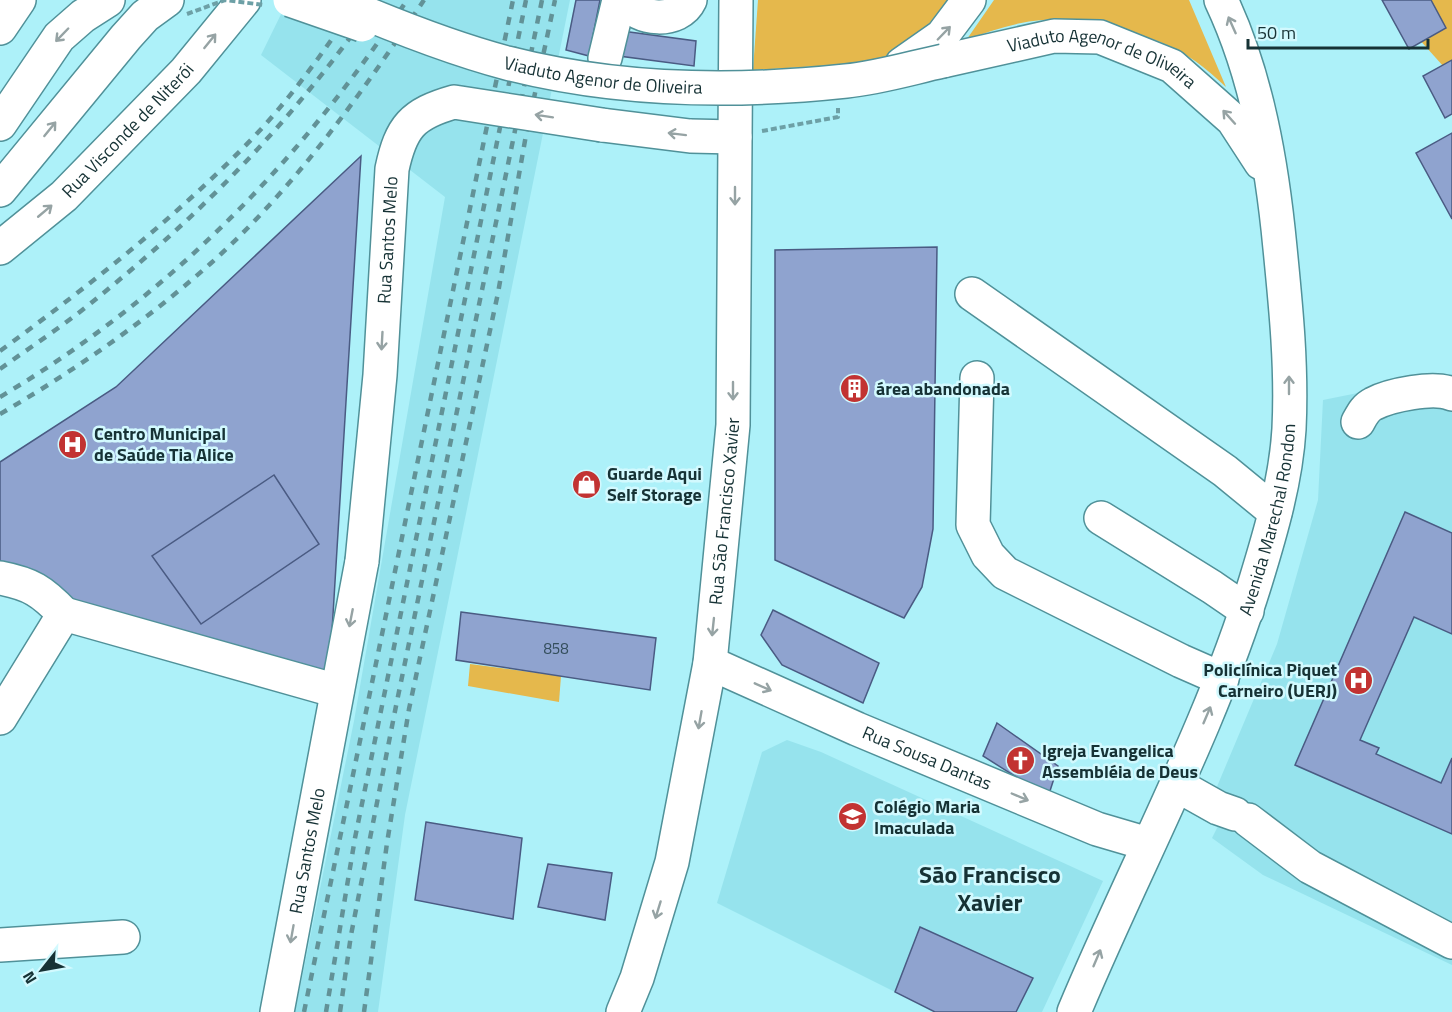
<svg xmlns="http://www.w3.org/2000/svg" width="1452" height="1012" font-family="'Titillium Web',sans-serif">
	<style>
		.built { fill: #96e3ed }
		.green { fill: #e5b84c }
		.building { fill: #8fa3cf; stroke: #4a5b83; stroke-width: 1.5 }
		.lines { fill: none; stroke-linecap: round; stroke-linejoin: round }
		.minor-casing { stroke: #509199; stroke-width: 36 }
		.major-casing { stroke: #509199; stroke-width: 36 }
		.path { stroke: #6da0a6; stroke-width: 4; stroke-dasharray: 6 3; stroke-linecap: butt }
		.minor { stroke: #fff; stroke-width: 33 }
		.major { stroke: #fff; stroke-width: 33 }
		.rail { stroke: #629297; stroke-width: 4.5; stroke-dasharray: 8 8; stroke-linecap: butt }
		.major-bridge-casing { stroke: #509199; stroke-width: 36; stroke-linecap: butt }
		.path-bridge { stroke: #6da0a6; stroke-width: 4; stroke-dasharray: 6 3; stroke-linecap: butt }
		.major-bridge { stroke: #fff; stroke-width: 33 }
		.oneway { stroke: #96a3a4 }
		.labels { text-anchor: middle; stroke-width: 5; stroke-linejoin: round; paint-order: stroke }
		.number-label { font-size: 15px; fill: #344e5c }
		.street-label { font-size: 18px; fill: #163235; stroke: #d2f9fe }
		.poi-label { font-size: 18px; font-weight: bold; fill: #163235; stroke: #d2f9fe; text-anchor: start }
		.district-label { font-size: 24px; font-weight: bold; fill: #163235; stroke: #d2f9fe }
	</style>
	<rect width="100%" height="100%" fill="#adf1f9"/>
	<!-- built -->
	<g class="built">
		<polygon points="288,0 570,0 405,815 378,1012 295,1012 354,721 445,197 261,55"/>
		<polygon points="1452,374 1452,965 1263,875 1212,838 1231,800 1216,789 1277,644 1318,500 1323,400"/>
		<polygon points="787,740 821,752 1103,881 1042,1012 935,1012 717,903 762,752"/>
	</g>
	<!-- green -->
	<g class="green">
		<polygon points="758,0 954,0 926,35 884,62 753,70"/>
		<path d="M994,0H1189L1226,87C1183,46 1155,36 1097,26C1079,22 1061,18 1042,20C1016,22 991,31 967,39Z"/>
		<polygon points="1384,0 1452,0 1452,76"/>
		<polygon points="470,664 561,676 559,702 468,686"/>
	</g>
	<!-- building -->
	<g class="building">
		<polygon points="576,0 600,0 589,56 566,50"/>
		<polygon points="1382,0 1431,0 1446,28 1409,49"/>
		<polygon points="622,31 696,41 694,66 619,56"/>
		<polygon points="1452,60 1452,114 1445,118 1423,76"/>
		<polygon points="1452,133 1452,219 1416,153"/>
		<polygon points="361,156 329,680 0,587 0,462 116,387"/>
		<polygon points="937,247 933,529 922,587 904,618 775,560 775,250"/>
		<polygon points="274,475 319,544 201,624 152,556"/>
		<polygon points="1405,512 1452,533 1452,634 1414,617 1360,740 1379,748 1376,754 1441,783 1452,758 1452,834 1295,765"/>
		<polygon points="773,610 879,663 863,703 782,665 761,635"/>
		<polygon points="461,612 656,638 650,690 456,660"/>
		<polygon points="997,723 1058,766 1048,797 983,756"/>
		<polygon points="426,822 522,838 513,919 415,900"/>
		<polygon points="548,864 612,873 605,920 538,907"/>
		<polygon points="920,927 1033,978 1016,1012 935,1012 895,992"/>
	</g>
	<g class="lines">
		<defs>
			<g id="minor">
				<path d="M625,0C637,21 679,24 690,0"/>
				<polyline points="605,58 619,0"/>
				<polyline points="972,294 1225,471 1275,512"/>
				<polyline points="977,378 973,525 988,555 1005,573 1181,661 1222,679"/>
				<path d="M1358,422C1362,415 1365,408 1373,404C1390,395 1434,386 1452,394"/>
				<polyline points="1101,518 1212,587 1247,611"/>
				<path d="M0,578C31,584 42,591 64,614"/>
				<polyline points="64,614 337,691"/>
				<path id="s1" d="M710,663L857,729L1097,829L1148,844"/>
				<polyline points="0,718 64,614"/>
				<polyline points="1177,785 1218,808 1235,814"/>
				<polyline points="1248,820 1310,867 1452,942"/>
				<polyline points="0,945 123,937"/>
			</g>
			<g id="major">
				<polyline points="0,28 19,0"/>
				<path id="s2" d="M943,61L1054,36L1100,37L1172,66L1233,120L1261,163"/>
				<polyline points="902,64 942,36 969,0"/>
				<polyline points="0,124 59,37 83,16 108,0"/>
				<polyline points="602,125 690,136 735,137"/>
				<polyline points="0,190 126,37 145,16 167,0"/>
				<path id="s3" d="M0,248L64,196L186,71L244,0"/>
				<path id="s4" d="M277,1012L362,561"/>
				<path id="s5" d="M623,1012L637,978L672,862L710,663L733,425L736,0"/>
				<path id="s6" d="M1074,1012C1134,868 1210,730 1256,580C1271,531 1286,480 1289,429C1292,368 1286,308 1280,248C1272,164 1257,76 1221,0"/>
			</g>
		</defs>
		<!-- minor casing -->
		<use href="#minor" class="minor-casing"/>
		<!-- major casing -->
		<use href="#major" class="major-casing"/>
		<!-- path -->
		<polyline class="path" points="762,131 838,117 838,108"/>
		<!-- minor -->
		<use href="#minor" class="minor"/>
		<!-- major -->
		<use href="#major" class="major"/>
		<!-- rail -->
		<g class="rail">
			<path d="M0,351C86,288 169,223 244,147C288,103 324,51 359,0"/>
			<path d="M0,369C32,346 66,324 96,299C206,210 296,117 377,0"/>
			<path d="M0,397C170,296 299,163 407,0"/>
			<path d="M0,414C74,371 146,321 210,264C294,189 362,93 424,0"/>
			<polyline points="304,1012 513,0"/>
			<polyline points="326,1012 355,838 526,0"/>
			<polyline points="340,1012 351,935 396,706 542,0"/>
			<polyline points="364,1012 387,843 409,709 498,293 526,135 555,0"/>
		</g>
		<defs>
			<g id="major-bridge">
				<polyline points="290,0 362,25"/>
				<path id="s7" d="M341,3C395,26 450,48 507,63C616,91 734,93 846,81C878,78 911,68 943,61"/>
				<path id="s8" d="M362,561L380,375L392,169C401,127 412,114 454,102L602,125"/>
			</g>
		</defs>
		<!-- major-bridge casing -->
		<use href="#major-bridge" class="major-bridge-casing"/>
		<!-- path-bridge -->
		<polyline class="path-bridge" points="187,14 225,0 264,5"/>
		<!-- major-bridge -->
		<use href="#major-bridge" class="major-bridge"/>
	</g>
	<!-- one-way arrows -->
	<defs><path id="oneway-shaft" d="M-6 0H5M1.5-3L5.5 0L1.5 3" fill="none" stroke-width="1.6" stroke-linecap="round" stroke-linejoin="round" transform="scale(1.5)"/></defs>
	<g class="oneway">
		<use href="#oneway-shaft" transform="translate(1232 25) rotate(-114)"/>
		<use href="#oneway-shaft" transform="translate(944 33) rotate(-46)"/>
		<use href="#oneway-shaft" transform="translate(62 35) rotate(134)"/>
		<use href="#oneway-shaft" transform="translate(210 41) rotate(-51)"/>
		<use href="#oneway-shaft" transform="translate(544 116) rotate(-171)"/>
		<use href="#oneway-shaft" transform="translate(1229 117) rotate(-132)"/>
		<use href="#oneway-shaft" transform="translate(50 129) rotate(-51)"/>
		<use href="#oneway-shaft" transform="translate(677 134) rotate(-173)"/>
		<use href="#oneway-shaft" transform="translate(735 196) rotate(90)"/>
		<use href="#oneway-shaft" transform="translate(45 211) rotate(-40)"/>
		<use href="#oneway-shaft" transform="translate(382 341) rotate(93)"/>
		<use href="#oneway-shaft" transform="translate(1289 385) rotate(-90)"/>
		<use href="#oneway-shaft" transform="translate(733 391) rotate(90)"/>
		<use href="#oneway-shaft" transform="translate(351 618) rotate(101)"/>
		<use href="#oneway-shaft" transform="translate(713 627) rotate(96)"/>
		<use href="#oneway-shaft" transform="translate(763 687) rotate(24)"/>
		<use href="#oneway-shaft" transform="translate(1207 715) rotate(-67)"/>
		<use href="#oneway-shaft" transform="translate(700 720) rotate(100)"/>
		<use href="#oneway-shaft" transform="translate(1020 797) rotate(23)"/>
		<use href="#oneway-shaft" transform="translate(658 910) rotate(107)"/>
		<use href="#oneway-shaft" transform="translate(292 934) rotate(100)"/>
		<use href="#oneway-shaft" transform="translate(1097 958) rotate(-67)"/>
	</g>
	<!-- icons -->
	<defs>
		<symbol id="building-disc" viewBox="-11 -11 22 22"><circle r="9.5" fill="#c23332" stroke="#d2f9fe"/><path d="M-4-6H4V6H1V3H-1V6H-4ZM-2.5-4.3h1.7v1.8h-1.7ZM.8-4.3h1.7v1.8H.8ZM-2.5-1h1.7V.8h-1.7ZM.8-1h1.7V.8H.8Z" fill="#fff"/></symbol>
		<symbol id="hospital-disc" viewBox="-11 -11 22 22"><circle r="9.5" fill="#c23332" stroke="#d2f9fe"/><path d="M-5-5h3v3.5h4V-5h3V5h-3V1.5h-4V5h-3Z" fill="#fff"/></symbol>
		<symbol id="shop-disc" viewBox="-11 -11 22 22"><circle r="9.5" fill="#c23332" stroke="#d2f9fe"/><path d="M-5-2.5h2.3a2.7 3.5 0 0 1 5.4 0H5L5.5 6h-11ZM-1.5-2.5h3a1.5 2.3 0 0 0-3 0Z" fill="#fff"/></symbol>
		<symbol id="church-disc" viewBox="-11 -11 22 22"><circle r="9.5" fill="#c23332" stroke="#d2f9fe"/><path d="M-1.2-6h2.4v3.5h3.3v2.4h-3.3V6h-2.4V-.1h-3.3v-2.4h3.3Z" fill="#fff"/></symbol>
		<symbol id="school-disc" viewBox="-11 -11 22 22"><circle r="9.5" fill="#c23332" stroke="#d2f9fe"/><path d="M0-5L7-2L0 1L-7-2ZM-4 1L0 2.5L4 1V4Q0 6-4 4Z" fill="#fff"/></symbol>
	</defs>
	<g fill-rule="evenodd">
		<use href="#building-disc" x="838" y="372" width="33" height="33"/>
		<use href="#hospital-disc" x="56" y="428" width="33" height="33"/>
		<use href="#shop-disc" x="570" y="468" width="33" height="33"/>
		<use href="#hospital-disc" x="1342" y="664" width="33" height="33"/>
		<use href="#church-disc" x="1004" y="744" width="33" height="33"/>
		<use href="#school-disc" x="836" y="800" width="33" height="33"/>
	</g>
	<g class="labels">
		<!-- number labels -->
		<g class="number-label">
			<text x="556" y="654">858</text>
		</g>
		<!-- street labels -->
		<g class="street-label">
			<text dy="6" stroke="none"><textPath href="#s2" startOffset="166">Viaduto Agenor de Oliveira</textPath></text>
			<text dy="6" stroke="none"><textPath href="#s7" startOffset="274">Viaduto Agenor de Oliveira</textPath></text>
			<text dy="6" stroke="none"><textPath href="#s3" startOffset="174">Rua Visconde de Niterói</textPath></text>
			<text dy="6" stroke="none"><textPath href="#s8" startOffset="322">Rua Santos Melo</textPath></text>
			<text dy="6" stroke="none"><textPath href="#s5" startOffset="513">Rua São Francisco Xavier</textPath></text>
			<text dy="6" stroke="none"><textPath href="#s6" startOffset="531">Avenida Marechal Rondon</textPath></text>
			<text dy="6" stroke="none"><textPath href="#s1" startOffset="237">Rua Sousa Dantas</textPath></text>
			<text dy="6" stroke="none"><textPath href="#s4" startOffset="164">Rua Santos Melo</textPath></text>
		</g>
		<!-- poi labels -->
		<g class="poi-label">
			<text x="876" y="395">área abandonada</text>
			<text x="94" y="440">Centro Municipal<tspan x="94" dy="21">de Saúde Tia Alice</tspan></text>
			<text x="607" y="480">Guarde Aqui<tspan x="607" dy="21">Self Storage</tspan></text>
			<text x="1337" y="676" text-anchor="end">Policlínica Piquet<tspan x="1337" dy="21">Carneiro (UERJ)</tspan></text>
			<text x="1042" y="757">Igreja Evangelica<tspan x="1042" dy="21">Assembléia de Deus</tspan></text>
			<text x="874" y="813">Colégio Maria<tspan x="874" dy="21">Imaculada</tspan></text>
		</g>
		<!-- district labels -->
		<g class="district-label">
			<text x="990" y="883">São Francisco<tspan x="990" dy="28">Xavier</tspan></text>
		</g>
	</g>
	<!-- north arrow -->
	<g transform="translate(42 970) rotate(239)" stroke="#d2f9fe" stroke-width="4.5" paint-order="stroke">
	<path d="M0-4.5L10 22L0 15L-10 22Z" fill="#163235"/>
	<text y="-9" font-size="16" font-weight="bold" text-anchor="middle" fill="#163235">N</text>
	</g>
	<!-- scale -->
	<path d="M1248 39v9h180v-9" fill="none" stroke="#163235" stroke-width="3"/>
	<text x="1257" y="39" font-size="18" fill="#163235" stroke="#d2f9fe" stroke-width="4.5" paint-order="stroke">50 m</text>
</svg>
